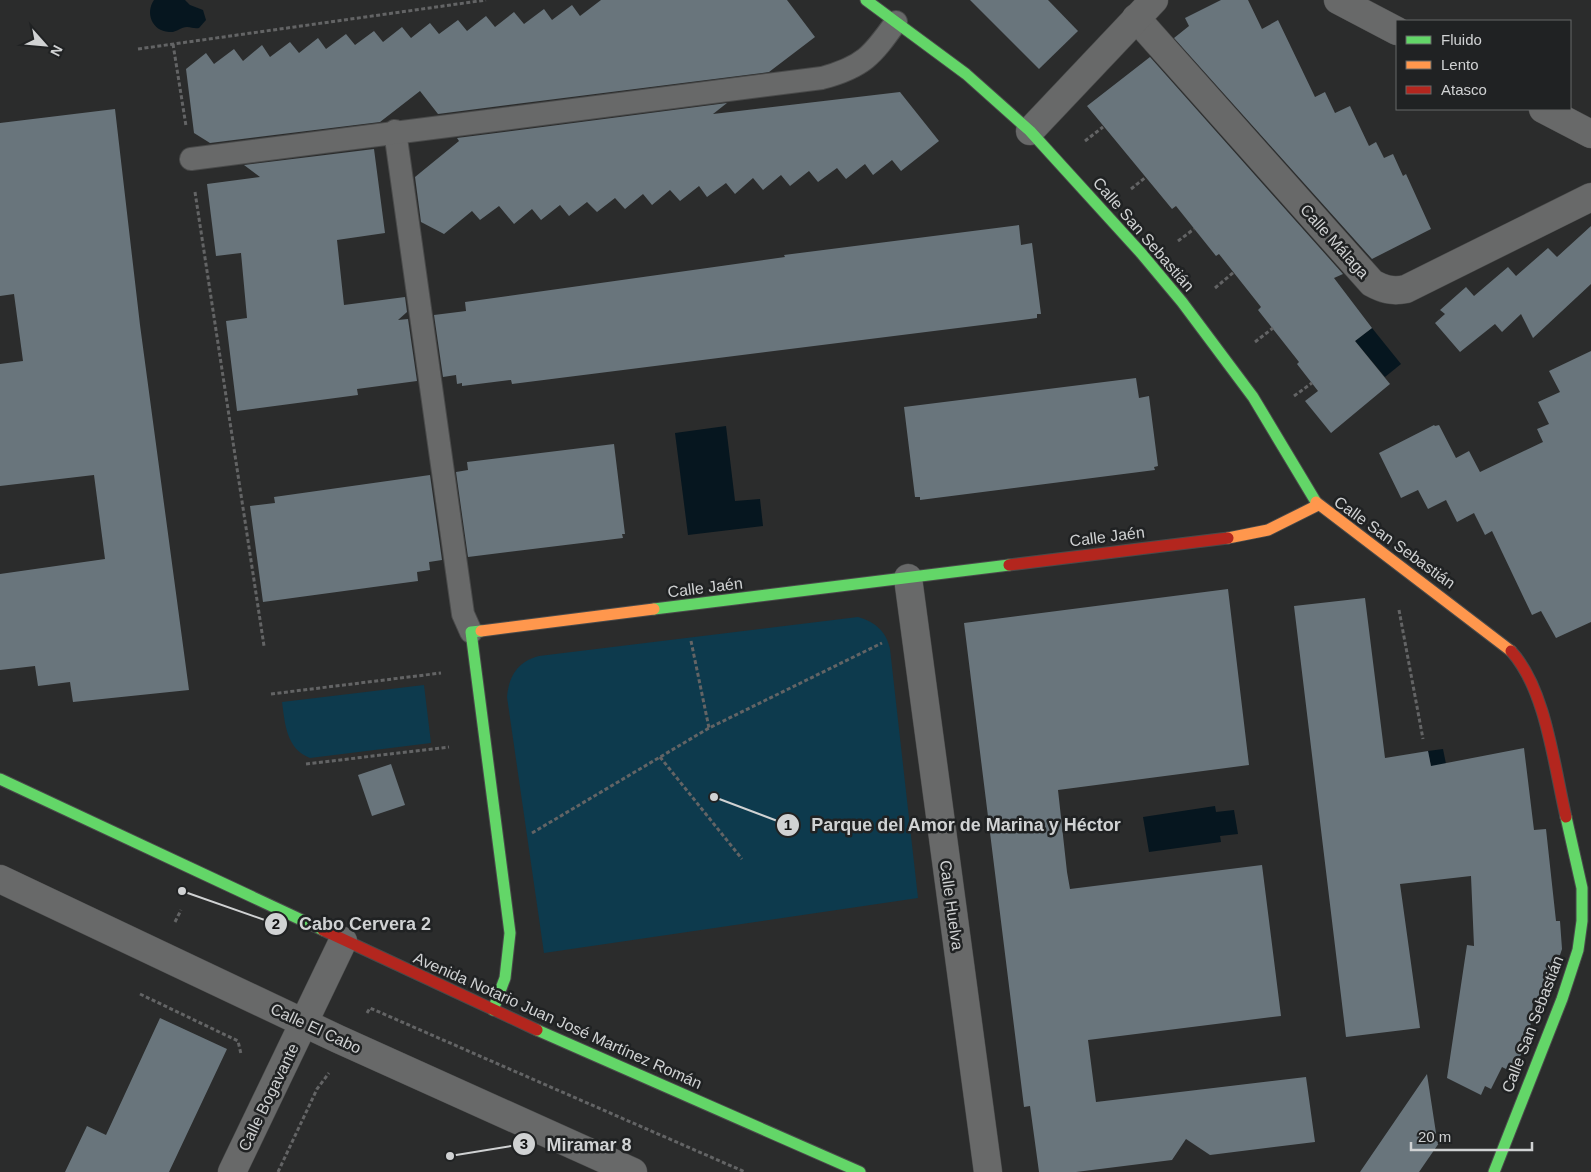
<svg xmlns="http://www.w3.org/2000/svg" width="1591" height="1172" font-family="Arial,sans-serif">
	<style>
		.green { fill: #0d3a4d }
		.water { fill: #06161f }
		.building { fill: #69757c }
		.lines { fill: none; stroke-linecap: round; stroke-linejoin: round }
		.lane-casing { stroke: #494a4a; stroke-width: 24 }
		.street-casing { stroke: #494a4a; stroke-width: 29 }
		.fast-casing { stroke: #494a4a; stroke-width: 13 }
		.slow-casing { stroke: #494a4a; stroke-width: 13 }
		.jam-casing { stroke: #494a4a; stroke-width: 13 }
		.path { stroke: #636465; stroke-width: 3; stroke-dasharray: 4 2.5; stroke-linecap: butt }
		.lane { stroke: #686969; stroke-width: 22 }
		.street { stroke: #686969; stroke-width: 28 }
		.fast { stroke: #63d668; stroke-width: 11 }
		.slow { stroke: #ff974d; stroke-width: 11 }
		.jam { stroke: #b3261e; stroke-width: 11 }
		.labels { text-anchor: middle; stroke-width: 5; stroke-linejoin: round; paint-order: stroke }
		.street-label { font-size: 16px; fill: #d0d2d3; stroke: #202223 }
		.leader { fill: none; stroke: #d0d2d3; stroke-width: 2 }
		.callout-dot { fill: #d0d2d3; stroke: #202223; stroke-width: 2 }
		.mark-label { font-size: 15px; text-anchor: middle; font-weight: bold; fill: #111 }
		.callout-label { font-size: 18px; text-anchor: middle; font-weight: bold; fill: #d0d2d3; stroke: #202223; stroke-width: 5; stroke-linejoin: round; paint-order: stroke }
	</style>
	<rect width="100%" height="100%" fill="#2b2c2c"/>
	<!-- green -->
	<g class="green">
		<path d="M858,617C875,622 886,631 890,649L918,898L544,953L507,697C509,676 517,662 539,656Z"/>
		<path d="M424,685L431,743L310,758C286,749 285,723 282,702Z"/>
	</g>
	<!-- water -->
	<g class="water">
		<path d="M154,0H185L190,5L203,10L206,20L199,28C194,29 192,27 187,27C181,27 176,33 169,32C152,31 145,13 154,0Z"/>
		<polygon points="1372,328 1401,364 1385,377 1355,341"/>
		<polygon points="726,426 735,501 760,499 763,526 688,535 675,433"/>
		<polygon points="1443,749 1450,784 1435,787 1428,751"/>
		<polygon points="1215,806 1216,812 1234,810 1238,834 1220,836 1221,842 1149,852 1143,817"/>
	</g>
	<!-- building -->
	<g class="building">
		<polygon points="601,0 787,0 815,37 769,72 438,114 420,91 380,122 210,143 194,133 186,69 206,53 214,64 234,49 243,61 262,45 270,57 290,42 299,53 318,38 326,49 346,34 355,45 374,31 383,42 402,27 411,38 430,23 439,34 458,20 467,31 486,16 495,27 514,12 524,24 544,9 552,20 572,5 580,16"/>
		<polygon points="970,0 1048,0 1078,31 1039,69"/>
		<polygon points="1221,0 1248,0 1262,29 1278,20 1315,97 1325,92 1335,113 1350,106 1369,146 1376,142 1384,158 1393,154 1403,176 1406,174 1431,229 1372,259 1174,38 1189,26 1185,18"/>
		<polygon points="1150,57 1343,274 1334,278 1372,328 1355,341 1390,384 1331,433 1305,401 1318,391 1297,364 1299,362 1258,310 1261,307 1219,254 1216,256 1176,206 1172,209 1087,106"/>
		<polygon points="900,92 939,141 901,171 892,160 873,175 865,164 846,179 837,168 818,182 809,171 790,186 781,175 763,190 753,178 735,194 726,183 707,197 699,186 680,201 670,190 652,205 643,194 625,209 615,198 597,212 587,202 569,216 560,205 541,220 532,209 514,224 499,206 480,220 472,211 444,234 421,222 415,177 459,141 457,138 727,103 713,114"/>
		<polygon points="115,109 140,325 189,690 73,702 70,682 38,686 35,666 0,670 0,574 105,559 94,475 0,486 0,364 23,361 14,294 0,296 0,123"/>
		<polygon points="374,149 385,233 337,240 344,305 405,297 407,312 398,320 408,319 417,381 357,389 358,395 237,411 226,321 247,318 241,253 216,256 207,184 260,177 244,165"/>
		<polygon points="1019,225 1021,245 1032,243 1041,314 1037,314 1037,318 512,384 511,380 462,386 462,383 457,384 456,375 443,377 434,315 466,311 465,302 785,257 784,255"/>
		<polygon points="1591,226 1591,284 1533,338 1521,314 1502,332 1495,324 1460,352 1435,323 1445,314 1440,310 1466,287 1474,296 1508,267 1516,276 1548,248 1557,257"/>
		<polygon points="1591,351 1591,622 1556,638 1541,611 1532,615 1492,531 1485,535 1474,513 1457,522 1446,500 1428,509 1418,490 1401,498 1379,453 1434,425 1435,426 1439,425 1456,458 1469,451 1480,472 1543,442 1537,429 1549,424 1538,402 1560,392 1549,371"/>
		<polygon points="1136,378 1139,398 1149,396 1158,466 1154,467 1155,470 920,500 920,497 915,497 904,407"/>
		<polygon points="614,444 625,534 622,534 623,538 468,557 456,472 468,470 467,462"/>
		<polygon points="430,475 442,560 429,562 430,570 417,572 418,581 263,602 250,506 275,503 274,497"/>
		<polygon points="1228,589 1249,765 1058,790 1067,872 1070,889 1262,865 1281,1016 1088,1040 1096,1102 1306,1077 1315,1142 1210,1155 1186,1139 1172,1160 1076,1172 1039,1172 1030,1106 1024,1107 964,623"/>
		<polygon points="1365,598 1385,758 1428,751 1431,766 1524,748 1534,830 1546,829 1556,921 1560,921 1562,949 1548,991 1533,1003 1529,1039 1512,1072 1502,1067 1491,1089 1485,1086 1481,1095 1447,1078 1467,945 1474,946 1471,876 1400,884 1420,1028 1346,1037 1294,606"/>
		<polygon points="391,764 405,805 372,816 358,775"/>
		<polygon points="160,1018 227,1049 169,1172 65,1172 87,1126 106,1135"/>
		<polygon points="1427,1074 1436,1133 1432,1138 1439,1143 1419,1172 1360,1172"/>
	</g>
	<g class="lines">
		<defs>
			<g id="lane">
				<polyline points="395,131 463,614 471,632"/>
				<path d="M191,159L822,78C863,67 872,56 896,22"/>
			</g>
			<g id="street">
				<polyline points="1338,0 1397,31"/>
				<path d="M1136,18L1372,283C1383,289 1392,292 1406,289L1591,197"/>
				<polyline points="1543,109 1591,134"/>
				<polyline points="1030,131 1154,0"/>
				<polyline points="908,578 988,1172"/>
				<polyline points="0,879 338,1039 633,1172"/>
				<polyline points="232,1172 343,941"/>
			</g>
			<g id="fast">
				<polyline points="866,0 966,74 1030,131 1141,253 1182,302 1253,397 1316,502"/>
				<polyline points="654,609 1009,565"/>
				<polyline points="481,631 471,632 510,933 505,978 493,1010"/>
				<polyline points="0,779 323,930"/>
				<polyline points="537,1030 860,1172"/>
				<polyline points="1494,1172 1562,999 1578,950 1582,921 1582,888 1566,817"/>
			</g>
			<g id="slow">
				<polyline points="1316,502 1511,651"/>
				<polyline points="1228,538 1268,530 1318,505"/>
				<polyline points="481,631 654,609"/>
			</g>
			<g id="jam">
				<polyline points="1009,565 1228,538"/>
				<path d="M1511,651C1546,689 1554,766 1566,817"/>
				<polyline points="323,930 537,1030"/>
			</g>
		</defs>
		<!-- lane casing -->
		<use href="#lane" class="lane-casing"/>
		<!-- street casing -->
		<use href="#street" class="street-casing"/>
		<!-- fast casing -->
		<use href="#fast" class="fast-casing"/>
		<!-- slow casing -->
		<use href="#slow" class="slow-casing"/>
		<!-- jam casing -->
		<use href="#jam" class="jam-casing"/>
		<!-- path -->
		<g class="path">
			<polyline points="173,44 186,126"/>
			<polyline points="138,49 486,0"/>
			<polyline points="1085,141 1103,127"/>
			<polyline points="1131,189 1146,177"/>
			<polyline points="195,192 264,646"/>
			<polyline points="1178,241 1194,229"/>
			<polyline points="1215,288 1234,272"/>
			<polyline points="1255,342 1273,328"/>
			<polyline points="1294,396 1312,383"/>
			<polyline points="1399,610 1423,739"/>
			<polyline points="691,641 709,728"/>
			<polyline points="271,694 441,673"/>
			<polyline points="660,757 742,859"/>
			<polyline points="306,764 449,747"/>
			<polyline points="532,833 709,728 882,643"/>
			<polyline points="175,922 181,910"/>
			<polyline points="140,994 238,1041 241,1054"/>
			<polyline points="367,1013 370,1008 745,1172"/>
			<polyline points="278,1172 317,1089 329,1073"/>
		</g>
		<!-- lane -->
		<use href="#lane" class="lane"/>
		<!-- street -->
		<use href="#street" class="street"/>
		<!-- fast -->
		<use href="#fast" class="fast"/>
		<!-- slow -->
		<use href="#slow" class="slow"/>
		<!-- jam -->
		<use href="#jam" class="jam"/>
	</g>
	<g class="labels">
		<!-- street labels -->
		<g class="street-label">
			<text transform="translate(1144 234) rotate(49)" y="6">Calle San Sebastián</text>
			<text transform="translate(1335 241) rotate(48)" y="6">Calle Málaga</text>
			<text transform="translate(1107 536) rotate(-7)" y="6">Calle Jaén</text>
			<text transform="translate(1395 542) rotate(36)" y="6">Calle San Sebastián</text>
			<text transform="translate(705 587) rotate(-7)" y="6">Calle Jaén</text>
			<text transform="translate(952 905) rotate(82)" y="6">Calle Huelva</text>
			<text transform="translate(558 1020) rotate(24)" y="6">Avenida Notario Juan José Martínez Román</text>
			<text transform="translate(1532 1024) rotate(-69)" y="6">Calle San Sebastián</text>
			<text transform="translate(316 1028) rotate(25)" y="6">Calle El Cabo</text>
			<text transform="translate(268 1097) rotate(-64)" y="6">Calle Bogavante</text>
		</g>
	</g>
	<!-- callouts -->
	<path class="leader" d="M714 797L788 825M182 891L276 924M450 1156L524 1144"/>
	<g class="callout-dot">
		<circle cx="714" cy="797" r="5"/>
		<circle cx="182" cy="891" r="5"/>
		<circle cx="450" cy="1156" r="5"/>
		<circle cx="788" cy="825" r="12"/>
		<circle cx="276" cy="924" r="12"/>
		<circle cx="524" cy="1144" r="12"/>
	</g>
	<g class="mark-label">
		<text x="788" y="830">1</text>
		<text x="276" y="929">2</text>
		<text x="524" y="1149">3</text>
	</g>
	<g class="callout-label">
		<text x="966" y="831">Parque del Amor de Marina y Héctor</text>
		<text x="365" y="930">Cabo Cervera 2</text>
		<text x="589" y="1151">Miramar 8</text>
	</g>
	<!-- legend -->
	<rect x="1396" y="20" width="175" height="90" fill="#202223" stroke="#666869"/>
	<rect x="1406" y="36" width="25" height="8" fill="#63d668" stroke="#666869"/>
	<text x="1441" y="45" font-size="15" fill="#d0d2d3">Fluido</text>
	<rect x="1406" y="61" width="25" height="8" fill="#ff974d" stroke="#666869"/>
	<text x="1441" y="70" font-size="15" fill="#d0d2d3">Lento</text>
	<rect x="1406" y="86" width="25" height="8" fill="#b3261e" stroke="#666869"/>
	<text x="1441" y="95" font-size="15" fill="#d0d2d3">Atasco</text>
	<!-- north arrow -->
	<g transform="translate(45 45) rotate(117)" stroke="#202223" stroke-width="4" paint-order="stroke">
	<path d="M0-4L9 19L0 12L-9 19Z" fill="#d0d2d3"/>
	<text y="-8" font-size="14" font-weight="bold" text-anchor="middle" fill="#d0d2d3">N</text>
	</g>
	<!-- scale -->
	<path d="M1411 1142v8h121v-8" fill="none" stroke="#d0d2d3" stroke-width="2.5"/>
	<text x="1418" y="1142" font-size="15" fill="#d0d2d3" stroke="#202223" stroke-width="4" paint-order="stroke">20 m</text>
</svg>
